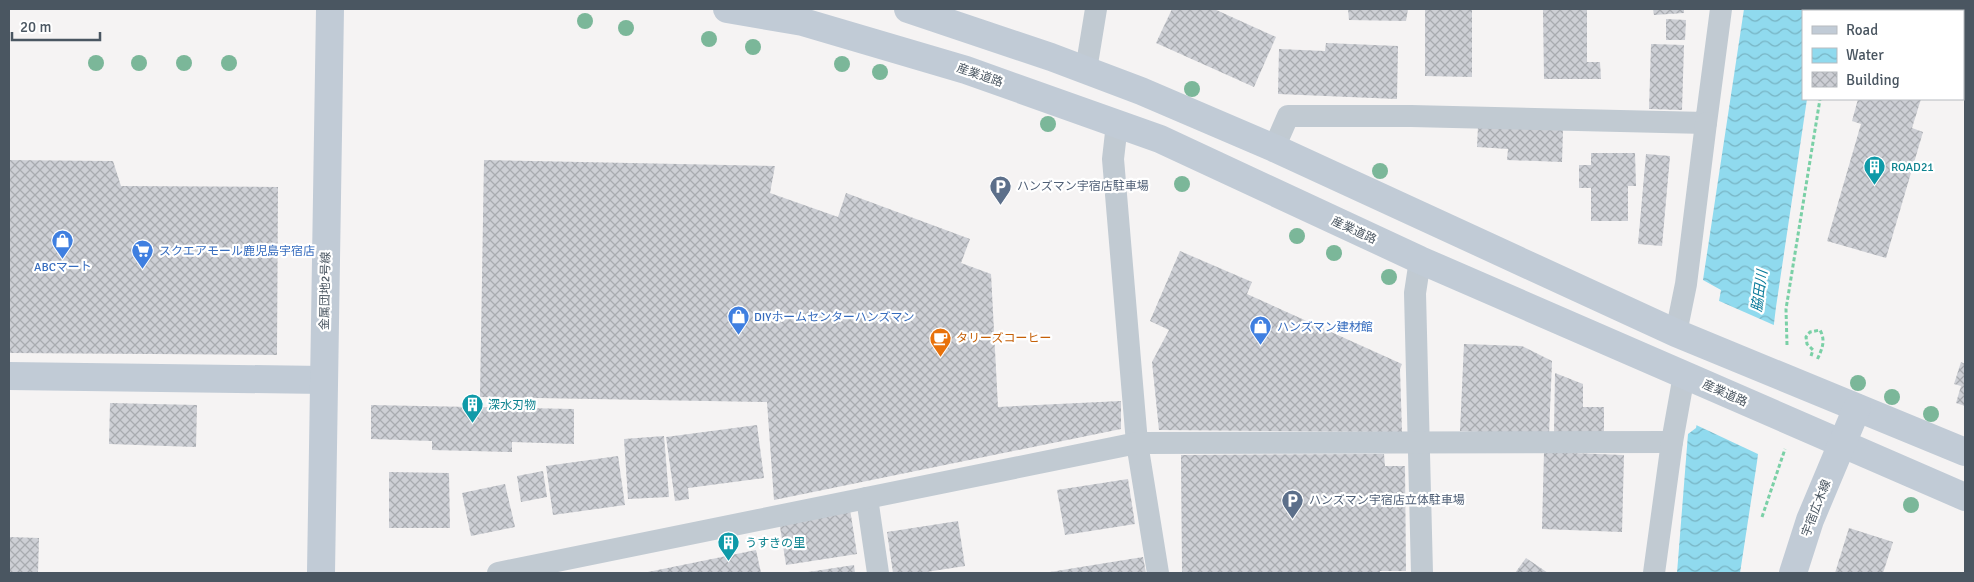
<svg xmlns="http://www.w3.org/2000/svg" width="1974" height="582" font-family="Signika,'Noto Sans JP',sans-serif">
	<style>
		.water { fill: url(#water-waves) }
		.pier { fill: #f5f3f3 }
		.building { fill: url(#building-cross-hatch) }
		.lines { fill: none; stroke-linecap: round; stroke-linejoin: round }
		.path { stroke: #7ad0a6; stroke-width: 3; stroke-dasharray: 4 2.5; stroke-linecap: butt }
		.street { stroke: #c1cad2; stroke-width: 22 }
		.secondary { stroke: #c1cbd6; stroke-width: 28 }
		.tree { fill: #7bb799 }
		.labels { text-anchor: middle; stroke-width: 4.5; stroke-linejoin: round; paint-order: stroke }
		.street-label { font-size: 12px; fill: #4a5661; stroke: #fff }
		.culture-label { font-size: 12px; fill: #0d838f; stroke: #fff; text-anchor: start }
		.service-label { font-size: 12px; fill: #4e5e75; stroke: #fff; text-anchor: start }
		.shop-label { font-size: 12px; fill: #366cbe; stroke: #fff; text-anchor: start }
		.food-label { font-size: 12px; fill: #c56008; stroke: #fff; text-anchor: start }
		.water-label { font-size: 14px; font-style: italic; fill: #0c7c9b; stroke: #fff }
	</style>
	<defs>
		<pattern id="water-waves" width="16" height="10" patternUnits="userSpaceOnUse" patternTransform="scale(1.25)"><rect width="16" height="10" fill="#90daee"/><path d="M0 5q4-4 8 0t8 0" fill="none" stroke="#78b4c4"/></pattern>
		<pattern id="building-cross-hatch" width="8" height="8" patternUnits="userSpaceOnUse" patternTransform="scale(1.25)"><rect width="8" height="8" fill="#cdcfd5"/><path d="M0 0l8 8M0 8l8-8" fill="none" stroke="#a8abb0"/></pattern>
	</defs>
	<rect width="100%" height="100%" fill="#f5f3f3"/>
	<!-- water -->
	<polygon class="water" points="1744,9 1820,9 1820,11 1803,11 1803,99 1807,99 1776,307 1757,462 1740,573 1677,573 1688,434 1696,428 1721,290 1703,280"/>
	<!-- pier -->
	<polygon class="pier" points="1717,300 1776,326 1760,455 1694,424"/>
	<!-- building -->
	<g class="building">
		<polygon points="1172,9 1214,9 1276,37 1254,87 1156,43"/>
		<polygon points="1348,9 1408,9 1406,21 1349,20"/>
		<polygon points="1425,9 1472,9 1472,77 1425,76"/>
		<polygon points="1543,9 1587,9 1587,62 1600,62 1601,79 1544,79"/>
		<polygon points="1653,9 1684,9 1684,13 1654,15"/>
		<polygon points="1885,9 1947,9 1947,11 1884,11"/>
		<polygon points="1666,19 1686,20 1685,40 1666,40"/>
		<polygon points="1326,43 1398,46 1397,99 1278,94 1279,49 1325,51"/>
		<polygon points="1651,44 1684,45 1682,110 1649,109"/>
		<polygon points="1858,99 1921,99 1912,128 1923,132 1886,258 1827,241 1861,124 1852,121"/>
		<polygon points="1478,126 1563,130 1562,162 1507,160 1508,149 1477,147"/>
		<polygon points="1591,153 1635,153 1636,186 1628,186 1628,221 1591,221 1591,188 1579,188 1579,165 1591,165"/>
		<polygon points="1646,154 1670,156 1662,246 1638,244"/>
		<polygon points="9,160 113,161 121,186 278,187 277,355 9,353"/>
		<polygon points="484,160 775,166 770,193 838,217 846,193 970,239 961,263 991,274 998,407 1121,401 1121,429 774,500 767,402 480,397"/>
		<polygon points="1180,251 1252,282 1247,294 1402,364 1400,369 1402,432 1159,430 1152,362 1169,330 1150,321"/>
		<polygon points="1464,344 1522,346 1552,361 1549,435 1460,431"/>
		<polygon points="1961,362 1965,364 1965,406 1956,403 1961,386 1954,384"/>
		<polygon points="1555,373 1583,384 1583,407 1604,407 1604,434 1554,433"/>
		<polygon points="110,403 197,405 196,447 109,444"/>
		<polygon points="371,405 574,409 574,444 512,442 512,452 432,450 432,441 371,439"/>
		<polygon points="757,425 764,478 688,488 689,499 675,501 666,437"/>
		<polygon points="664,436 669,497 628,499 624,439"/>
		<polygon points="1544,452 1624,455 1622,532 1542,529"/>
		<polygon points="1384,454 1385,466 1405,466 1406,571 1380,571 1380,573 1182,573 1181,455"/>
		<polygon points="618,456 625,505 553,515 546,466"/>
		<polygon points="543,471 547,497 521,502 517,476"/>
		<polygon points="389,472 449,473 450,528 389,528"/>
		<polygon points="1128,479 1135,524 1065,535 1057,490"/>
		<polygon points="505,484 515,527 471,536 462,493"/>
		<polygon points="850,509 857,554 786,565 779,520"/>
		<polygon points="958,521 965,566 920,573 893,573 887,532"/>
		<polygon points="1849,528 1893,542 1883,573 1835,573"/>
		<polygon points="9,537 39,538 38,573 9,572"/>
		<polygon points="756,550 761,573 648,573 648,572"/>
		<polygon points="1143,557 1146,573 1050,573 1050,572"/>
		<polygon points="1526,558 1548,573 1515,573"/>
		<polygon points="854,565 855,573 808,573 808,572"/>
	</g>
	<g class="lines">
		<!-- path -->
		<g class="path">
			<polyline points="1834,11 1835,9"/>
			<polyline points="1787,345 1786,309 1820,99"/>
			<path d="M1811,356L1813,350L1807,344L1806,337L1810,332L1820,330C1826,341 1822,349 1817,360"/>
			<polyline points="1762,517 1785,449"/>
		</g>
		<!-- street -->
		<g class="street">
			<polyline points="1086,70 1096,9"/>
			<polyline points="1117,124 1113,159 1137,443 1158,573"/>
			<polyline points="1274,148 1288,116 1411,116 1706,123 1721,9"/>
			<polyline points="1420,260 1415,293 1422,573"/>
			<polyline points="1676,333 1686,284 1706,123"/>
			<polyline points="867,498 878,573"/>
			<polyline points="498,573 1137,443 1672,442"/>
			<polyline points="1654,573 1672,442 1684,375"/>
		</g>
		<!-- secondary -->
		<g class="secondary">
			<polyline points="727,9 803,22 966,70 1160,139 1420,260 1965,497"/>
			<polyline points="908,9 1051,57 1141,91 1274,148 1676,333 1965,452"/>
			<polyline points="9,376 324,380"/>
			<polyline points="321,573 330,9"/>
			<polyline points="1793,573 1810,520 1857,408"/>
		</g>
	</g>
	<!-- trees -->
	<g class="tree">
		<circle cx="585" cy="21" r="8"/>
		<circle cx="626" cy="28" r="8"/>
		<circle cx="709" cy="39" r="8"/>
		<circle cx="753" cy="47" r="8"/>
		<circle cx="96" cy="63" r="8"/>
		<circle cx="139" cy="63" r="8"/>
		<circle cx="184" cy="63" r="8"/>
		<circle cx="229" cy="63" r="8"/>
		<circle cx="842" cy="64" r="8"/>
		<circle cx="880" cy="72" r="8"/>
		<circle cx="1192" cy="89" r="8"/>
		<circle cx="1048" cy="124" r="8"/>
		<circle cx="1380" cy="171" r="8"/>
		<circle cx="1182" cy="184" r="8"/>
		<circle cx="1297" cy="236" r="8"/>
		<circle cx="1334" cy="253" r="8"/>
		<circle cx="1389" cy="277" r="8"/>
		<circle cx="1858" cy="383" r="8"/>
		<circle cx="1892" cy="397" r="8"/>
		<circle cx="1931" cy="414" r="8"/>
		<circle cx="1911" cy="505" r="8"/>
	</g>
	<!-- icons -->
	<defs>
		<symbol id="building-pin" viewBox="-11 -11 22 30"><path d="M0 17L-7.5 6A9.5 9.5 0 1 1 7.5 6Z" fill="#0f9aa8" stroke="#fff"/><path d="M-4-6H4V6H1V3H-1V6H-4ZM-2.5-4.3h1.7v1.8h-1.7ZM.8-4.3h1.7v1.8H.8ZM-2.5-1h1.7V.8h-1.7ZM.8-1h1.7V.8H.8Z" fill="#fff"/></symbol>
		<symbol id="parking-pin" viewBox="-11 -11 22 30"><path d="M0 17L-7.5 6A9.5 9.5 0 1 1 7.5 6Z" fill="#5c6f8a" stroke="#fff"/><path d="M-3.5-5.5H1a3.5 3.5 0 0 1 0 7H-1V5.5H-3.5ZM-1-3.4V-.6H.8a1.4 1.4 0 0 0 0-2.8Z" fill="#fff"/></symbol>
		<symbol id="shop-pin" viewBox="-11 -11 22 30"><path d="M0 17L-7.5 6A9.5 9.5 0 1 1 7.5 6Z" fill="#3f7fe0" stroke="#fff"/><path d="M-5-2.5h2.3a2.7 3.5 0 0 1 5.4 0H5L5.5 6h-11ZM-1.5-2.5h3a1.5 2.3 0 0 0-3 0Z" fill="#fff"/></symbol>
		<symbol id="supermarket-pin" viewBox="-11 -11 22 30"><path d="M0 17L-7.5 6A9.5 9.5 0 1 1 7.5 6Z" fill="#3f7fe0" stroke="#fff"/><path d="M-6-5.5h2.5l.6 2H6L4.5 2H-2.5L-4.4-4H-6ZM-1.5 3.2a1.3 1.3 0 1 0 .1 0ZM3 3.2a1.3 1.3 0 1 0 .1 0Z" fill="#fff"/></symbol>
		<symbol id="cafe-pin" viewBox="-11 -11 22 30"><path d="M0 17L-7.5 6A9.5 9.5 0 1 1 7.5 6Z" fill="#e8710a" stroke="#fff"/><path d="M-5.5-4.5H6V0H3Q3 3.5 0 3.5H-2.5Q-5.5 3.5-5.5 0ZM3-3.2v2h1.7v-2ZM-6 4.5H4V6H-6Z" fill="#fff"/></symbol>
	</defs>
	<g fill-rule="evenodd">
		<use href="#building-pin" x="1862" y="154" width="25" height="34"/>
		<use href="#parking-pin" x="988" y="174" width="25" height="34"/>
		<use href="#shop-pin" x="50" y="228" width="25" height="34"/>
		<use href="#supermarket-pin" x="130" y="238" width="25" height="34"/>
		<use href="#shop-pin" x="726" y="304" width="25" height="34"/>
		<use href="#shop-pin" x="1248" y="314" width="25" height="34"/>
		<use href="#cafe-pin" x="928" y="326" width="25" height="34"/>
		<use href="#building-pin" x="460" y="392" width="25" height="34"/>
		<use href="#parking-pin" x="1280" y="488" width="25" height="34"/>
		<use href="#building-pin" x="716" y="530" width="25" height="34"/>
	</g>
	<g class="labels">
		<!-- street labels -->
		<g class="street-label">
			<text transform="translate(980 75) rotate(19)" y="4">産業道路</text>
			<text transform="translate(1354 230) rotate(25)" y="4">産業道路</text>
			<text transform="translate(325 291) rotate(-89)" y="4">金属団地2号線</text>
			<text transform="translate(1725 393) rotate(24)" y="4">産業道路</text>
			<text transform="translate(1816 508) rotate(-69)" y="4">宇宿広木線</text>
		</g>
		<!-- culture labels -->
		<g class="culture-label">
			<text x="1891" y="171">ROAD21</text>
			<text x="488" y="409">深水刃物</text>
			<text x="745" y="547">うすきの里</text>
		</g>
		<!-- service labels -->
		<g class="service-label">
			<text x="1017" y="190">ハンズマン宇宿店駐車場</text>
			<text x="1309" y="504">ハンズマン宇宿店立体駐車場</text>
		</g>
		<!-- shop labels -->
		<g class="shop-label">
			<text x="159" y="255">スクエアモール鹿児島宇宿店</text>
			<text x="63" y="271" text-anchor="middle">ABCマート</text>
			<text x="754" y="321">DIYホームセンターハンズマン</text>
			<text x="1277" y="331">ハンズマン建材館</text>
		</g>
		<!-- food labels -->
		<g class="food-label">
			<text x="956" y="342">タリーズコーヒー</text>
		</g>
		<!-- water labels -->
		<g class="water-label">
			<text transform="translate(1759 291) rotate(-82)" y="5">脇田川</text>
		</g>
	</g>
	<!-- border -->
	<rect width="1974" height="582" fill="none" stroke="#4a5661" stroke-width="20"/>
	<!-- legend -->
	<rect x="1802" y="10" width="162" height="90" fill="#ffffff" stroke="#b7bbc0"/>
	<rect x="1812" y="26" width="25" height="8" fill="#c1cbd6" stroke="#b7bbc0"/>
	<text x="1846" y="35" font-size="15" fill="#4a5661">Road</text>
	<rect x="1812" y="48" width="25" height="15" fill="url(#water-waves)" stroke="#b7bbc0"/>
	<text x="1846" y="60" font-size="15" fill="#4a5661">Water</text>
	<rect x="1812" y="72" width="25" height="15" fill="url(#building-cross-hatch)" stroke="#b7bbc0"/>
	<text x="1846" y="85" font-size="15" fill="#4a5661">Building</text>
	<!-- scale -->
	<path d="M12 32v8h88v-8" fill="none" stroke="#4a5661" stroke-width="2.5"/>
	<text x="20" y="32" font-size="15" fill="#4a5661" stroke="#ffffff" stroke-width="4" paint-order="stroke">20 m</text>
</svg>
